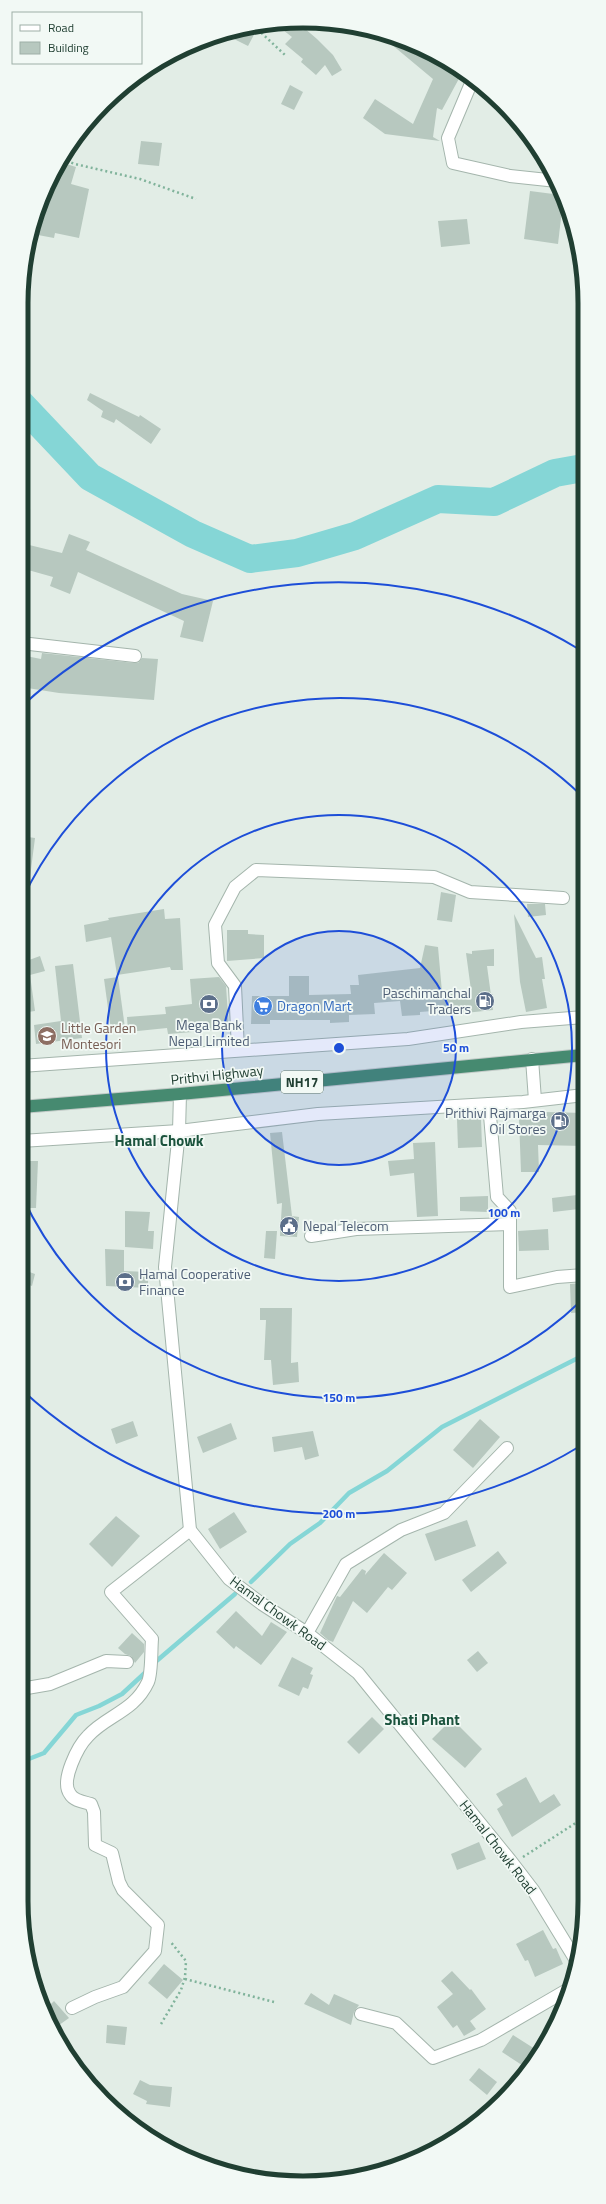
<svg xmlns="http://www.w3.org/2000/svg" width="606" height="2204" font-family="'Titillium Web',sans-serif">
	<style>
		.lines { fill: none; stroke-linecap: round; stroke-linejoin: round }
		.stream { stroke: #85d6d6; stroke-width: 4.5 }
		.river { stroke: #85d6d6; stroke-width: 28 }
		.building { fill: #b7c8bf }
		.minor-casing { stroke: #a4b5ac; stroke-width: 14 }
		.trunk-casing { stroke: #c1c9c6; stroke-width: 14 }
		.path { stroke: #80b39b; stroke-width: 2.5; stroke-dasharray: 2 3; stroke-linecap: butt }
		.minor { stroke: #fff; stroke-width: 12 }
		.trunk { stroke: #468a70; stroke-width: 12 }
		.ring { fill: none; stroke: #1d4ed8; stroke-width: 2 }
		.labels { text-anchor: middle; stroke-width: 3.5; stroke-linejoin: round; paint-order: stroke }
		.shield { fill: #f2f9f5; stroke: #5f776c; stroke-width: 1 }
		.shield-label { font-size: 13px; font-weight: bold; fill: #203f32 }
		.service-label { font-size: 14px; fill: #4e5e75; stroke: #f2f9f5; text-anchor: end }
		.shop-label { font-size: 14px; fill: #366cbe; stroke: #f2f9f5; text-anchor: start }
		.education-label { font-size: 14px; fill: #785e54; stroke: #f2f9f5; text-anchor: start }
		.street-label { font-size: 14px; fill: #203f32; stroke: #f2f9f5 }
		.neighbourhood-label { font-size: 15px; font-weight: bold; fill: #1b533d; stroke: #f2f9f5 }
		.rim { fill: none; stroke: #203f32; stroke-width: 5 }
		.centre { fill: #1d4ed8; stroke: #f2f9f5; stroke-width: 2 }
		.ring-label { font-size: 12px; text-anchor: middle; font-weight: bold; fill: #1d4ed8; stroke: #f2f9f5; stroke-width: 3.5; stroke-linejoin: round; paint-order: stroke }
	</style>
	<rect width="100%" height="100%" fill="#e2ede6"/>
	<g class="lines">
		<!-- stream -->
		<g class="stream">
			<polyline points="251,1582 290,1544 320,1523 349,1493 387,1471 442,1427 584,1355"/>
			<polyline points="153,1664 235,1594"/>
			<polyline points="21,1762 44,1753 76,1715 99,1706 122,1694 148,1670"/>
		</g>
		<!-- river -->
		<polyline class="river" points="21,404 90,477 193,534 250,559 297,553 355,536 438,499 494,502 555,473 583,468"/>
	</g>
	<!-- building -->
	<g class="building">
		<polygon points="289,22 297,22 317,39 333,55 342,70 332,76 325,65 316,75 301,62 303,59 285,44 292,37 283,30"/>
		<polygon points="247,27 256,31 248,46 234,39 239,29"/>
		<polygon points="386,37 437,56 462,73 442,110 437,108 433,137 440,141 385,134 363,118 375,99 413,124 433,79 385,39"/>
		<polygon points="290,85 303,92 294,110 281,104"/>
		<polygon points="141,141 162,143 159,166 138,164"/>
		<polygon points="60,162 76,167 71,184 89,189 79,238 55,233 54,238 38,235 48,184"/>
		<polygon points="530,191 561,195 563,201 558,244 524,239"/>
		<polygon points="467,219 470,244 441,247 438,221"/>
		<polygon points="90,393 139,417 140,415 161,429 151,444 116,419 114,423 101,417 103,411 87,400"/>
		<polygon points="69,534 90,542 86,550 182,594 213,601 203,642 180,637 184,621 78,572 70,594 50,586 53,577 21,568 21,543 62,553"/>
		<polygon points="42,653 134,663 138,663 142,658 158,659 154,700 59,693 21,687 21,655 41,659"/>
		<polygon points="21,836 35,838 29,885 21,885"/>
		<polygon points="441,892 456,895 452,922 437,920"/>
		<polygon points="527,904 545,904 546,915 528,917"/>
		<polygon points="164,909 165,919 180,918 183,970 171,970 170,967 117,975 111,937 86,942 84,925 109,920 108,918"/>
		<polygon points="514,914 536,958 542,957 545,979 542,979 547,1008 526,1012 520,982"/>
		<polygon points="227,930 248,930 248,934 264,935 264,958 227,961"/>
		<polygon points="425,945 438,947 442,992 471,990 466,953 472,954 472,951 494,949 494,966 487,966 493,1010 447,1015 446,1010 420,1012 420,1015 402,1016 400,1001 374,1003 375,1014 349,1015 349,1022 330,1023 330,1020 270,1020 270,1024 251,1024 252,996 289,996 289,976 309,976 309,995 351,994 350,985 359,985 358,975 420,968"/>
		<polygon points="40,956 45,971 30,975 35,1011 21,1013 21,963"/>
		<polygon points="73,964 82,1038 36,1044 34,1025 61,1021 55,966"/>
		<polygon points="118,977 125,1028 111,1030 104,979"/>
		<polygon points="219,977 226,986 229,1029 168,1034 167,1028 128,1032 127,1017 166,1014 165,1007 192,1004 190,979"/>
		<polygon points="546,1112 584,1113 584,1146 538,1145 539,1172 521,1172 519,1119 545,1118"/>
		<polygon points="481,1118 482,1147 458,1148 457,1119"/>
		<polygon points="282,1132 292,1216 299,1217 297,1237 280,1236 282,1203 277,1204 270,1133"/>
		<polygon points="435,1142 438,1216 417,1217 414,1173 390,1176 388,1161 414,1159 413,1143"/>
		<polygon points="21,1161 38,1161 36,1208 21,1208"/>
		<polygon points="577,1195 579,1209 553,1212 552,1198"/>
		<polygon points="488,1196 488,1212 460,1211 460,1197"/>
		<polygon points="125,1211 150,1212 148,1231 154,1231 153,1249 125,1247"/>
		<polygon points="548,1229 549,1250 519,1251 518,1231"/>
		<polygon points="266,1231 277,1231 275,1259 264,1258"/>
		<polygon points="105,1249 124,1250 124,1271 148,1272 148,1288 106,1286"/>
		<polygon points="24,1270 35,1274 32,1286 21,1282"/>
		<polygon points="584,1283 584,1312 571,1313 570,1284"/>
		<polygon points="260,1308 292,1308 291,1363 298,1362 299,1382 273,1385 271,1360 264,1360 266,1320 260,1320"/>
		<polygon points="480,1419 500,1437 473,1468 453,1450"/>
		<polygon points="133,1421 138,1436 116,1444 111,1429"/>
		<polygon points="231,1423 237,1439 203,1453 197,1437"/>
		<polygon points="313,1431 319,1456 305,1460 302,1447 274,1452 272,1437"/>
		<polygon points="234,1512 247,1532 220,1549 208,1529"/>
		<polygon points="116,1516 140,1536 112,1567 89,1544"/>
		<polygon points="467,1520 476,1546 435,1561 425,1534"/>
		<polygon points="498,1551 507,1563 471,1592 462,1580"/>
		<polygon points="384,1553 407,1573 392,1590 388,1587 367,1613 353,1601 333,1642 328,1640 320,1633 337,1596 340,1597 362,1569 366,1571 365,1575"/>
		<polygon points="236,1611 262,1636 271,1622 287,1632 261,1665 236,1646 234,1649 216,1632"/>
		<polygon points="132,1633 144,1644 144,1652 135,1663 131,1656 125,1654 118,1648"/>
		<polygon points="478,1651 488,1663 477,1672 467,1660"/>
		<polygon points="292,1657 313,1668 310,1674 313,1675 308,1689 303,1687 299,1696 278,1686"/>
		<polygon points="372,1717 384,1729 359,1754 347,1742"/>
		<polygon points="452,1719 482,1749 465,1768 432,1739"/>
		<polygon points="526,1777 540,1803 554,1794 561,1805 512,1837 497,1809 503,1805 496,1794"/>
		<polygon points="479,1842 486,1859 457,1870 451,1854"/>
		<polygon points="543,1930 553,1949 556,1948 563,1964 535,1977 528,1960 525,1961 516,1944"/>
		<polygon points="164,1964 183,1980 167,1999 148,1983"/>
		<polygon points="452,1971 470,1990 471,1989 486,2009 470,2021 476,2029 464,2036 457,2025 453,2028 437,2007 453,1994 441,1981"/>
		<polygon points="311,1993 329,2005 334,1994 359,2005 354,2012 351,2025 304,2004"/>
		<polygon points="54,2001 69,2018 55,2028 44,2011"/>
		<polygon points="107,2025 127,2027 125,2045 106,2043"/>
		<polygon points="513,2035 535,2049 534,2051 539,2054 528,2069 502,2052"/>
		<polygon points="479,2068 497,2082 487,2095 469,2080"/>
		<polygon points="140,2080 150,2085 172,2087 170,2107 146,2104 147,2101 133,2094"/>
	</g>
	<g class="lines">
		<defs>
			<g id="minor">
				<polyline points="472,81 448,138 453,163 510,176 557,181"/>
				<polyline points="21,643 135,656"/>
				<polyline points="238,1050 235,986 218,963 215,925 235,887 256,870 434,877 470,892 563,898"/>
				<polyline points="532,1059 535,1100"/>
				<polyline points="21,1066 408,1039 521,1022 584,1017"/>
				<polyline points="180,1094 179,1131 165,1267 190,1530 229,1579 262,1604 307,1633 358,1673 510,1860 533,1890 577,1962"/>
				<polyline points="489,1104 497,1197 510,1211 510,1287 557,1277 584,1275"/>
				<polyline points="21,1141 179,1131 318,1114 523,1102 584,1095"/>
				<polyline points="311,1236 356,1229 510,1224"/>
				<polyline points="307,1633 346,1564 401,1530 444,1513 507,1448"/>
				<polyline points="21,1689 50,1684 106,1661 127,1662"/>
				<path d="M72,2008L95,1997L123,1987L155,1951L158,1925L123,1890L119,1882L112,1853L95,1845L94,1812L91,1804C84,1802 74,1801 70,1794C60,1781 78,1746 88,1736C107,1715 134,1712 148,1682C152,1673 151,1650 152,1639L111,1592L190,1530"/>
				<polyline points="361,2014 396,2023 433,2058 481,2040 567,1990"/>
			</g>
			<polyline id="trunk" points="21,1107 180,1094 584,1055"/>
		</defs>
		<!-- minor casing -->
		<use href="#minor" class="minor-casing"/>
		<!-- trunk casing -->
		<use href="#trunk" class="trunk-casing"/>
		<!-- path -->
		<g class="path">
			<polyline points="254,26 285,55"/>
			<polyline points="62,159 75,164 140,179 196,199"/>
			<polyline points="523,1857 585,1817"/>
			<polyline points="185,1979 274,2002"/>
			<polyline points="161,2024 181,1990 185,1977 186,1961 170,1941"/>
		</g>
		<!-- minor -->
		<use href="#minor" class="minor"/>
		<!-- trunk -->
		<use href="#trunk" class="trunk"/>
	</g>
	<!-- distance rings -->
	<circle cx="339" cy="1048" r="117" fill="#1d4ed8" fill-opacity=".12"/>
	<g class="ring">
		<circle cx="339" cy="1048" r="117"/>
		<circle cx="339" cy="1048" r="233"/>
		<path d="M582 1300A350 350 0 0 1 22 1196M22 900A350 350 0 0 1 582 796"/>
		<path d="M582 1445A466 466 0 0 1 21 1389M21 707A466 466 0 0 1 582 651"/>
	</g>
	<!-- icons -->
	<defs>
		<symbol id="fuel-disc" viewBox="-11 -11 22 22"><circle r="9.5" fill="#5c6f8a" stroke="#f2f9f5"/><path d="M-5.5-6h7V0h2V4h1.3V-2.5L3-4.5l.8-.8L6-3V5H2.5V1h-1V6h-7ZM-4.2-4.7v3.2H.2V-4.7Z" fill="#fff"/></symbol>
		<symbol id="bank-disc" viewBox="-11 -11 22 22"><circle r="9.5" fill="#5c6f8a" stroke="#f2f9f5"/><path d="M-6-4H6V4H-6ZM0-2.3a2.3 2.3 0 1 0 0 4.6a2.3 2.3 0 1 0 0-4.6Z" fill="#fff"/></symbol>
		<symbol id="supermarket-disc" viewBox="-11 -11 22 22"><circle r="9.5" fill="#3f7fe0" stroke="#f2f9f5"/><path d="M-6-5.5h2.5l.6 2H6L4.5 2H-2.5L-4.4-4H-6ZM-1.5 3.2a1.3 1.3 0 1 0 .1 0ZM3 3.2a1.3 1.3 0 1 0 .1 0Z" fill="#fff"/></symbol>
		<symbol id="school-disc" viewBox="-11 -11 22 22"><circle r="9.5" fill="#8d6e63" stroke="#f2f9f5"/><path d="M0-5L7-2L0 1L-7-2ZM-4 1L0 2.5L4 1V4Q0 6-4 4Z" fill="#fff"/></symbol>
		<symbol id="civic-disc" viewBox="-11 -11 22 22"><circle r="9.5" fill="#5c6f8a" stroke="#f2f9f5"/><path d="M-.6-6.5H3V-4.5H.6V-3L4-1V1h2V6H-6V1h2V-1L-.6-3ZM-1.2 2.5V6h2.4V2.5Z" fill="#fff"/></symbol>
	</defs>
	<g fill-rule="evenodd">
		<use href="#fuel-disc" x="474" y="990" width="22" height="22"/>
		<use href="#bank-disc" x="198" y="993" width="22" height="22"/>
		<use href="#supermarket-disc" x="252" y="995" width="22" height="22"/>
		<use href="#school-disc" x="36" y="1025" width="22" height="22"/>
		<use href="#fuel-disc" x="549" y="1110" width="22" height="22"/>
		<use href="#civic-disc" x="278" y="1215" width="22" height="22"/>
		<use href="#bank-disc" x="114" y="1271" width="22" height="22"/>
	</g>
	<g class="labels">
		<!-- shield labels -->
		<rect class="shield" x="281" y="1071" width="42" height="22" rx="3"/>
		<g class="shield-label">
			<text x="302" y="1087">NH17</text>
		</g>
		<!-- service labels -->
		<g class="service-label">
			<text x="471" y="998">Paschimanchal<tspan x="471" dy="16">Traders</tspan></text>
			<text x="209" y="1030" text-anchor="middle">Mega Bank<tspan x="209" dy="16">Nepal Limited</tspan></text>
			<text x="546" y="1118">Prithivi Rajmarga<tspan x="546" dy="16">Oil Stores</tspan></text>
			<text x="303" y="1231" text-anchor="start">Nepal Telecom</text>
			<text x="139" y="1279" text-anchor="start">Hamal Cooperative<tspan x="139" dy="16">Finance</tspan></text>
		</g>
		<!-- shop labels -->
		<g class="shop-label">
			<text x="277" y="1011">Dragon Mart</text>
		</g>
		<!-- education labels -->
		<g class="education-label">
			<text x="61" y="1033">Little Garden<tspan x="61" dy="16">Montesori</tspan></text>
		</g>
		<!-- street labels -->
		<g class="street-label">
			<text transform="translate(217 1075) rotate(-6)" y="5">Prithvi Highway</text>
			<text transform="translate(278 1613) rotate(36)" y="5">Hamal Chowk Road</text>
			<text transform="translate(498 1847) rotate(52)" y="5">Hamal Chowk Road</text>
		</g>
		<!-- neighbourhood labels -->
		<g class="neighbourhood-label">
			<text x="159" y="1146">Hamal Chowk</text>
			<text x="422" y="1725">Shati Phant</text>
		</g>
	</g>
	<!-- crop -->
	<path d="M0 0H606V2204H0ZM303 28H303A275 275 0 0 1 578 303V1901A275 275 0 0 1 303 2176H303A275 275 0 0 1 28 1901V303A275 275 0 0 1 303 28Z" fill="#f2f9f5" fill-rule="evenodd"/>
	<path class="rim" d="M303 28H303A275 275 0 0 1 578 303V1901A275 275 0 0 1 303 2176H303A275 275 0 0 1 28 1901V303A275 275 0 0 1 303 28Z"/>
	<circle cx="339" cy="1048" r="6" class="centre"/>
	<g class="ring-label">
		<text x="456" y="1052">50 m</text>
		<text x="504" y="1217">100 m</text>
		<text x="339" y="1402">150 m</text>
		<text x="339" y="1518">200 m</text>
	</g>
	<!-- legend -->
	<rect x="12" y="12" width="130" height="52" fill="#f2f9f5" stroke="#9eafa7"/>
	<rect x="20" y="25" width="20" height="6" fill="#ffffff" stroke="#9eafa7"/>
	<text x="48" y="32" font-size="12" fill="#203f32">Road</text>
	<rect x="20" y="42" width="20" height="12" fill="#b7c8bf" stroke="#9eafa7"/>
	<text x="48" y="52" font-size="12" fill="#203f32">Building</text>
</svg>
